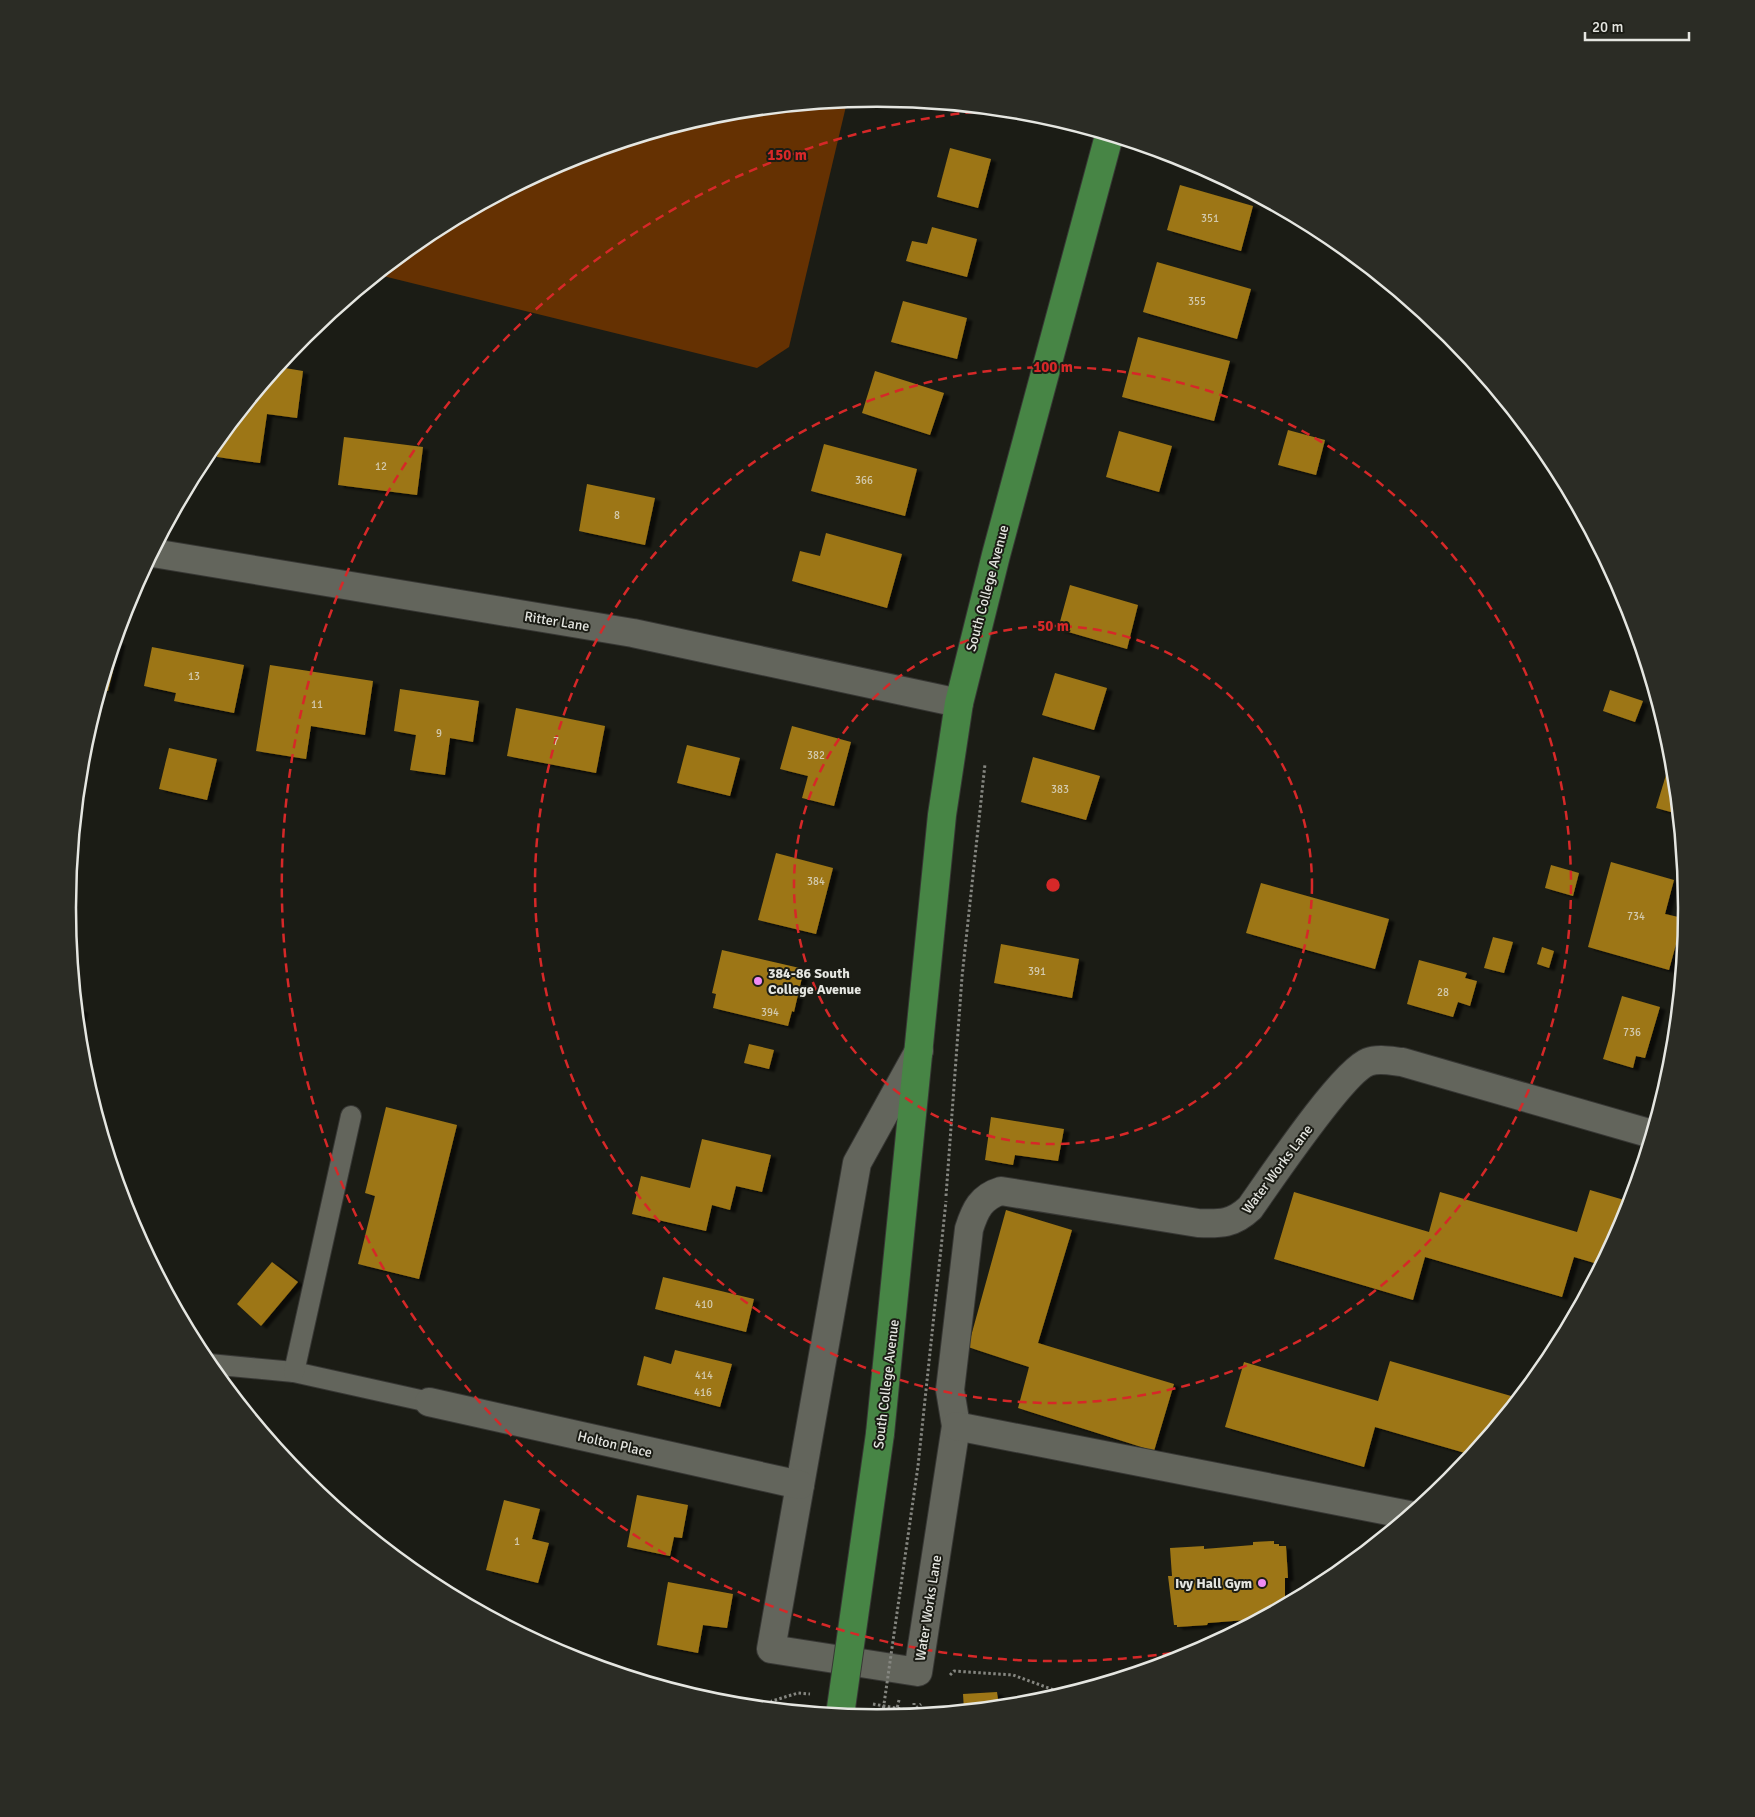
<svg xmlns="http://www.w3.org/2000/svg" width="1755" height="1817" font-family="Signika,sans-serif">
	<style>
		.forest { fill: #653102 }
		.building { fill: #9d7615; filter: url(#shadow) }
		.lines { fill: none; stroke-linecap: round; stroke-linejoin: round }
		.lane-casing { stroke: #373734; stroke-width: 22 }
		.street-casing { stroke: #373734; stroke-width: 30 }
		.primary-casing { stroke: #373734; stroke-width: 30 }
		.path { stroke: #858680; stroke-width: 3; stroke-dasharray: 2.5 2.5; stroke-linecap: butt }
		.lane { stroke: #63655c; stroke-width: 20 }
		.street { stroke: #63655c; stroke-width: 28 }
		.primary { stroke: #478545; stroke-width: 28 }
		.primary-bridge-casing { stroke: #373734; stroke-width: 30; stroke-linecap: butt }
		.path-bridge { stroke: #858680; stroke-width: 3; stroke-dasharray: 2.5 2.5; stroke-linecap: butt }
		.primary-bridge { stroke: #478545; stroke-width: 28 }
		.ring { fill: none; stroke: #d62828; stroke-width: 2.5; stroke-dasharray: 9 6 }
		.poi-dot { fill: #f08bf5; stroke: #1b1c15; stroke-width: 2 }
		.labels { text-anchor: middle; stroke-width: 4; stroke-linejoin: round; paint-order: stroke }
		.number-label { font-size: 11px; fill: #d3caae }
		.street-label { font-size: 14px; fill: #e5e6e1; stroke: #1b1c15 }
		.poi-label { font-size: 14px; font-weight: bold; fill: #e5e6e1; stroke: #1b1c15; text-anchor: start }
		.rim { fill: none; stroke: #e5e6e1; stroke-width: 2.5 }
		.centre { fill: #d62828; stroke: #1b1c15; stroke-width: 2.5 }
		.ring-label { font-size: 15px; text-anchor: middle; font-weight: bold; fill: #d62828; stroke: #1b1c15; stroke-width: 4; stroke-linejoin: round; paint-order: stroke }
	</style>
	<defs>
		<filter id="shadow"><feDropShadow dx="5.5" dy="3" stdDeviation="1" flood-color="#0009"/></filter>
	</defs>
	<rect width="100%" height="100%" fill="#1b1c15"/>
	<!-- forest -->
	<polygon class="forest" points="847,102 789,347 757,368 379,275 428,235 568,160 720,114"/>
	<!-- building -->
	<g class="building">
		<polygon points="950,148 991,159 978,208 937,197"/>
		<polygon points="1180,185 1253,206 1241,251 1167,230"/>
		<polygon points="932,227 977,239 967,277 906,261 912,241 927,244"/>
		<polygon points="1157,262 1251,289 1237,339 1143,312"/>
		<polygon points="903,301 967,318 957,359 891,342"/>
		<polygon points="1138,337 1230,361 1214,421 1122,397"/>
		<polygon points="279,367 303,371 297,418 267,414 260,463 217,457 220,439"/>
		<polygon points="875,371 944,393 930,435 862,413"/>
		<polygon points="1288,430 1325,440 1316,475 1278,465"/>
		<polygon points="1119,431 1172,446 1159,492 1106,477"/>
		<polygon points="344,437 423,447 417,495 338,485"/>
		<polygon points="824,444 917,469 905,516 811,491"/>
		<polygon points="587,484 655,498 645,545 579,531"/>
		<polygon points="826,533 902,554 887,608 792,581 800,551 820,556"/>
		<polygon points="1070,585 1138,605 1127,649 1058,629"/>
		<polygon points="116,641 120,642 108,691 102,689"/>
		<polygon points="152,647 244,665 234,713 174,701 176,693 144,686"/>
		<polygon points="270,665 373,681 365,735 311,726 306,759 256,751"/>
		<polygon points="1055,673 1107,688 1094,730 1042,715"/>
		<polygon points="400,689 479,701 473,742 450,738 445,775 410,770 416,735 394,731"/>
		<polygon points="1610,690 1643,701 1635,722 1603,711"/>
		<polygon points="516,708 605,726 596,773 507,756"/>
		<polygon points="792,726 851,742 834,806 802,798 808,776 780,769"/>
		<polygon points="687,745 740,758 730,796 677,783"/>
		<polygon points="169,748 217,759 207,800 159,789"/>
		<polygon points="1672,755 1678,814 1656,808"/>
		<polygon points="1033,757 1100,776 1086,820 1021,802"/>
		<polygon points="776,853 833,868 816,934 758,920"/>
		<polygon points="1611,862 1674,880 1665,914 1683,918 1669,970 1588,947"/>
		<polygon points="1551,865 1579,873 1573,896 1545,888"/>
		<polygon points="1261,883 1389,919 1375,969 1246,933"/>
		<polygon points="1493,937 1513,942 1504,973 1484,968"/>
		<polygon points="1001,944 1079,959 1072,998 994,983"/>
		<polygon points="1542,947 1554,951 1549,968 1537,964"/>
		<polygon points="722,950 804,969 794,1012 792,1011 788,1026 713,1008 716,994 712,993"/>
		<polygon points="1419,960 1467,973 1465,978 1477,981 1470,1006 1458,1002 1453,1017 1407,1004"/>
		<polygon points="1622,996 1660,1007 1645,1058 1636,1056 1633,1068 1603,1059"/>
		<polygon points="77,1008 83,1010 79,1026"/>
		<polygon points="749,1044 774,1050 769,1069 744,1063"/>
		<polygon points="386,1107 457,1125 419,1279 358,1264 375,1196 365,1193"/>
		<polygon points="991,1117 1064,1129 1058,1161 1015,1155 1013,1165 985,1160"/>
		<polygon points="702,1139 771,1155 762,1192 736,1186 730,1210 712,1205 706,1231 632,1214 641,1176 690,1188"/>
		<polygon points="1590,1190 1631,1202 1626,1219 1601,1265 1574,1257 1562,1297 1425,1257 1413,1300 1274,1259 1294,1192 1429,1232 1440,1192 1577,1232"/>
		<polygon points="1006,1210 1072,1230 1038,1343 1174,1384 1154,1451 1018,1408 1029,1367 968,1347"/>
		<polygon points="272,1262 298,1282 261,1326 237,1304"/>
		<polygon points="663,1277 754,1299 746,1332 655,1309"/>
		<polygon points="675,1350 732,1364 720,1407 637,1385 644,1356 671,1364"/>
		<polygon points="1539,1360 1548,1363 1534,1380"/>
		<polygon points="1390,1361 1518,1398 1472,1455 1375,1427 1364,1467 1225,1427 1244,1362 1378,1401"/>
		<polygon points="637,1495 688,1505 682,1538 674,1537 670,1556 627,1547"/>
		<polygon points="504,1500 540,1509 532,1539 549,1543 538,1583 486,1570"/>
		<polygon points="1274,1541 1274,1544 1279,1544 1279,1546 1286,1546 1288,1578 1285,1578 1285,1605 1259,1619 1208,1623 1207,1625 1177,1627 1177,1625 1174,1625 1168,1576 1172,1576 1170,1548 1204,1546 1204,1549 1253,1545 1253,1542"/>
		<polygon points="668,1582 733,1594 727,1628 703,1625 698,1653 657,1645"/>
		<polygon points="997,1692 999,1707 964,1710 963,1694"/>
	</g>
	<g class="lines">
		<defs>
			<g id="lane">
				<polyline points="209,1364 294,1372 429,1402"/>
				<polyline points="294,1372 351,1116"/>
			</g>
			<g id="street">
				<polyline points="153,553 633,633 959,703"/>
				<path d="M919,1051L857,1163L771,1649L918,1672L956,1426L950,1390L969,1229C975,1210 981,1197 1001,1191L1198,1223C1221,1224 1233,1224 1250,1208C1270,1180 1342,1072 1368,1062C1378,1058 1392,1061 1402,1062L1652,1134"/>
				<polyline points="429,1402 800,1485"/>
				<polyline points="956,1426 1409,1515"/>
			</g>
			<polyline id="primary" points="880,1434 942,815 959,703 996,555 1109,136"/>
		</defs>
		<!-- lane casing -->
		<use href="#lane" class="lane-casing"/>
		<!-- street casing -->
		<use href="#street" class="street-casing"/>
		<!-- primary casing -->
		<use href="#primary" class="primary-casing"/>
		<!-- path -->
		<g class="path">
			<polyline points="946,1196 962,977 985,764"/>
			<polyline points="950,1675 954,1671 1013,1675 1065,1694"/>
			<polyline points="873,1704 913,1711 921,1704"/>
			<polyline points="770,1708 772,1701 798,1693 810,1694"/>
			<polyline points="914,1715 914,1703"/>
			<polyline points="895,1717 899,1700"/>
		</g>
		<!-- lane -->
		<use href="#lane" class="lane"/>
		<!-- street -->
		<use href="#street" class="street"/>
		<!-- primary -->
		<use href="#primary" class="primary"/>
		<defs>
			<polyline id="primary-bridge" points="840,1715 880,1434"/>
		</defs>
		<!-- primary-bridge casing -->
		<use href="#primary-bridge" class="primary-bridge-casing"/>
		<!-- path-bridge -->
		<polyline class="path-bridge" points="882,1718 918,1466 946,1201"/>
		<!-- primary-bridge -->
		<use href="#primary-bridge" class="primary-bridge"/>
	</g>
	<!-- distance rings -->
	<g class="ring">
		<circle cx="1053" cy="885" r="259"/>
		<circle cx="1053" cy="885" r="518"/>
		<path d="M1201 1648A777 777 0 1 1 992 110"/>
	</g>
	<!-- markers -->
	<g class="poi-dot">
		<circle cx="758" cy="981" r="5"/>
		<circle cx="1262" cy="1583" r="5"/>
	</g>
	<g class="labels">
		<!-- number labels -->
		<g class="number-label">
			<text x="1210" y="222">351</text>
			<text x="1197" y="305">355</text>
			<text x="381" y="470">12</text>
			<text x="864" y="484">366</text>
			<text x="617" y="519">8</text>
			<text x="194" y="680">13</text>
			<text x="317" y="708">11</text>
			<text x="439" y="737">9</text>
			<text x="556" y="745">7</text>
			<text x="816" y="759">382</text>
			<text x="1060" y="793">383</text>
			<text x="816" y="885">384</text>
			<text x="1636" y="920">734</text>
			<text x="1037" y="975">391</text>
			<text x="1443" y="996">28</text>
			<text x="770" y="1016">394</text>
			<text x="1632" y="1036">736</text>
			<text x="704" y="1308">410</text>
			<text x="704" y="1379">414</text>
			<text x="703" y="1396">416</text>
			<text x="517" y="1545">1</text>
		</g>
		<!-- street labels -->
		<g class="street-label">
			<text transform="translate(987 588) rotate(-75)" y="5">South College Avenue</text>
			<text transform="translate(557 621) rotate(9)" y="5">Ritter Lane</text>
			<text transform="translate(1277 1169) rotate(-53)" y="5">Water Works Lane</text>
			<text transform="translate(886 1384) rotate(-83)" y="5">South College Avenue</text>
			<text transform="translate(615 1444) rotate(13)" y="5">Holton Place</text>
			<text transform="translate(928 1608) rotate(-81)" y="5">Water Works Lane</text>
		</g>
		<!-- poi labels -->
		<g class="poi-label">
			<text x="768" y="978">384-86 South<tspan x="768" dy="16">College Avenue</tspan></text>
			<text x="1252" y="1588" text-anchor="end">Ivy Hall Gym</text>
		</g>
	</g>
	<!-- crop -->
	<path d="M0 0H1755V1817H0ZM76 908a801 801 0 1 1 1602 0a801 801 0 1 1-1602 0Z" fill="#2b2c25" fill-rule="evenodd"/>
	<path class="rim" d="M76 908a801 801 0 1 1 1602 0a801 801 0 1 1-1602 0Z"/>
	<circle cx="1053" cy="885" r="8" class="centre"/>
	<g class="ring-label">
		<text x="787" y="160">150 m</text>
		<text x="1053" y="372">100 m</text>
		<text x="1053" y="631">50 m</text>
	</g>
	<!-- scale -->
	<path d="M1585 32v8h104v-8" fill="none" stroke="#e5e6e1" stroke-width="2.5"/>
	<text x="1592" y="32" font-size="15" fill="#e5e6e1" stroke="#1b1c15" stroke-width="4" paint-order="stroke">20 m</text>
</svg>
